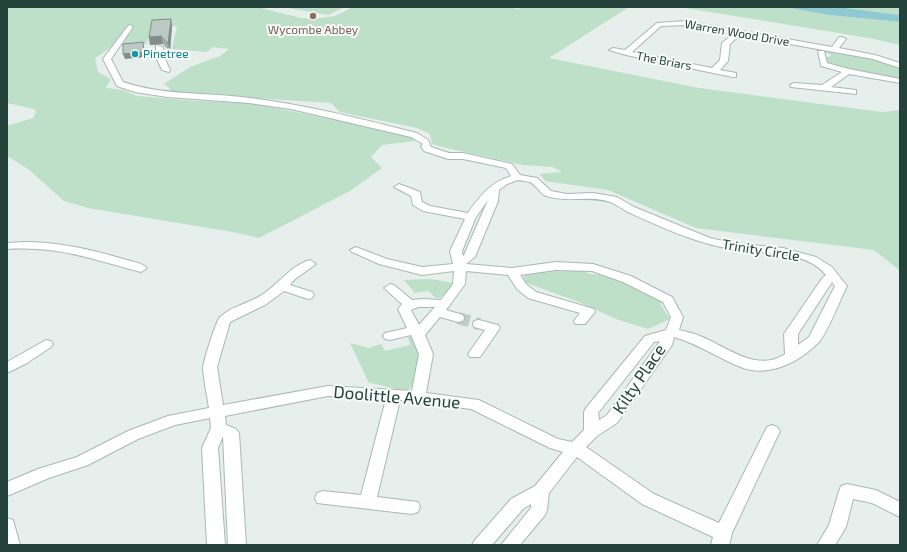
<svg xmlns="http://www.w3.org/2000/svg" width="907" height="552" font-family="'Exo 2',sans-serif">
	<style>
		.green { fill: #bfe0c8 }
		.water { fill: #8ec9d4 }
		.lines { fill: none; stroke-linecap: round; stroke-linejoin: round }
		.minor-tunnel { stroke: #bfccc8; stroke-width: 12; stroke-dasharray: 12 6; stroke-linecap: butt }
		.minor-casing { stroke: #a8b8b2; stroke-width: 2 }
		.minor { fill: #fff; fill-rule: evenodd }
		.wall { fill: #a1aea9 }
		.shaded-wall { fill: #838d89 }
		.building { fill: #bbcac4; stroke: #838d89 }
		.education-dot { fill: #8d6e63; stroke: #f7fbf9; stroke-width: 1.5 }
		.culture-dot { fill: #0f9aa8; stroke: #f7fbf9; stroke-width: 1.5 }
		.labels { text-anchor: middle; stroke-width: 4; stroke-linejoin: round; paint-order: stroke }
		.far-education-label { font-size: 12px; fill: #785e54; stroke: #f7fbf9 }
		.far-street-label { font-size: 12px; fill: #24423a; stroke: #f7fbf9 }
		.far-culture-label { font-size: 12px; fill: #0d838f; stroke: #f7fbf9; text-anchor: start }
		.street-label { font-size: 14px; fill: #24423a; stroke: #f7fbf9 }
		.near-street-label { font-size: 17px; fill: #24423a; stroke: #f7fbf9 }
	</style>
	<rect width="100%" height="100%" fill="#e6efeb"/>
	<!-- green -->
	<g class="green">
		<polygon points="7,7 257,7 301,18 314,19 335,16 353,7 509,7 518,9 525,7 629,7 549,58 699,88 882,112 900,110 900,275 899,270 874,250 696,228 608,190 545,181 540,174 562,172 553,167 523,165 438,146 432,144 430,134 417,128 340,112 331,103 174,93 164,84 190,67 220,56 229,49 213,47 207,52 172,49 177,26 154,27 146,44 113,46 95,58 98,72 111,79 106,88 123,90 137,96 197,101 251,103 408,135 415,141 382,145 371,157 382,168 350,191 259,238 233,232 88,208 64,201 28,169 7,156 7,126 33,118 36,112 34,109 7,103"/>
		<polygon points="282,7 345,7 328,15"/>
		<polygon points="679,7 785,7 829,15 900,22 900,45 869,38"/>
		<polygon points="837,7 900,7 900,15"/>
		<path d="M815,48C844,53 872,58 900,68V79L832,65L828,64L824,58L831,56L830,54L815,50Z"/>
		<path d="M570,269L581,270L590,274L610,275L619,278L626,284L662,299L661,305L670,319L648,329L616,319L579,302L524,282V275C538,266 560,276 570,269Z"/>
		<polygon points="430,279 454,283 451,290 440,298 436,298 428,291 415,293 404,280"/>
		<path d="M410,336L413,337L419,351L415,384L407,391C393,389 383,385 369,383L350,343L369,348L381,344L385,351L410,345L408,338Z"/>
	</g>
	<!-- water -->
	<polygon class="water" points="785,7 837,7 900,15 900,22 829,15"/>
	<g class="lines">
		<!-- minor-tunnel -->
		<polyline class="minor-tunnel" points="458,318 479,324"/>
		<defs>
			<g id="minor">
				<path d="M686,21L832,47L839,37H842L846,39L839,48L875,55L900,63V68L873,59L740,35L730,44L728,61L720,70L736,73V77H733L626,55L609,50L613,48L625,50L657,23ZM686,25L733,34L722,43L720,60L712,68L632,52L661,26Z"/>
				<path d="M130,25L133,27L111,59L123,82C165,96 207,92 250,98C307,105 362,119 417,133L428,140L431,147L449,153H463L512,164L520,175L537,178L551,191L567,194L593,193L617,197L634,207L710,238L732,243L783,248L816,257L832,267L847,286C841,298 826,336 818,343C799,362 770,377 743,368C719,359 699,344 674,337L672,345L617,423L597,436L586,447L654,494L719,523L767,427L772,425L777,427L780,431L732,533L729,545H711L713,537L642,504L577,457L549,493L547,510L545,515L520,545H501L531,508V504L523,509L492,545H472L475,540L511,499L535,486L563,452L550,448L471,409L400,400L377,497L418,502L420,507L418,512L412,514L317,503L315,498L317,493L323,491L361,495L386,399L328,396L225,416L226,425L236,429L239,433L246,545H228L223,436L218,448L225,545H207L202,448L211,428L210,418L175,425L138,439L88,465L49,478L7,496V482L38,469L77,457L128,431L168,416L209,408C207,395 204,382 203,369C203,362 216,321 220,317C233,305 252,303 266,292C280,282 292,265 310,260L316,264L295,279L290,285L312,292L314,295L312,298L308,299L284,291L265,305L230,322L217,367L223,405L328,386L412,391L419,354L411,335L390,340L385,339L383,336L385,333L407,328L398,309L402,304L384,288L390,284L394,285L412,300L423,299L441,300L453,284L454,271L422,275L379,264L352,252L350,250L356,247L387,259L422,267L453,264L450,251L465,219L423,211L413,205L411,196L394,187L399,184L420,192L422,202L430,206L468,213C480,196 490,183 511,176L506,168L463,159H448L424,151L421,146L423,144L411,137L291,109L249,103L167,97L135,92L117,86L103,59L128,26ZM518,180C521,181 526,181 530,182C536,185 540,193 546,196C567,203 589,195 610,202C616,204 622,209 628,212C661,227 695,243 731,249C761,254 805,249 826,275L823,277L784,334L785,354C757,373 727,347 700,336C694,333 686,332 679,330L683,317L672,297L631,276L593,264L556,262L512,268L466,264L475,257L498,201L499,190L507,184ZM488,200L464,255L463,256L462,251L476,217ZM556,270L592,271L623,282L663,302L671,317L666,330L645,336L586,408L584,412V430L572,442L558,439L479,400L426,393L433,354L425,335L440,317L458,322L463,321L464,318L463,315L446,310L465,284L466,271L508,275L517,289L528,298L580,313L574,321L575,324H585L595,312L594,309L536,292L526,284L520,275ZM832,282L835,286L809,337L798,345V334ZM418,307H435L419,325L411,310ZM660,341L607,415L599,420L598,413L654,342Z"/>
				<polygon points="156,45 163,47 164,57 170,70 169,72 162,70 156,57"/>
				<polygon points="818,51 824,51 827,63 849,69 900,79 900,83 849,74 831,87 856,90 856,94 791,87 790,85 794,83 822,85 842,72 821,66"/>
				<path d="M24,242C60,242 93,250 127,260C133,262 143,263 147,268L141,272C91,259 60,246 7,249V243Z"/>
				<polygon points="479,320 498,325 500,328 480,357 470,357 468,354 485,330 474,327 473,324 474,321"/>
				<polygon points="46,340 51,341 53,344 51,347 27,363 7,373 7,362"/>
				<polygon points="847,484 876,490 900,502 900,517 872,503 853,499 846,527 835,545 817,545 829,525 839,491 841,486"/>
				<polygon points="7,518 13,520 20,545 7,545"/>
			</g>
		</defs>
		<!-- minor casing -->
		<use href="#minor" class="minor-casing"/>
		<!-- minor -->
		<use href="#minor" class="minor"/>
	</g>
	<!-- wall -->
	<polygon class="wall" points="171,19 172,26 170,52 163,44 150,45 149,37"/>
	<!-- shaded-wall -->
	<g class="shaded-wall">
		<polygon points="171,19 172,26 170,52 168,44"/>
		<polygon points="161,36 163,44 150,45 149,37"/>
		<polygon points="143,42 145,57 125,59 123,54"/>
	</g>
	<!-- building -->
	<g class="building">
		<polygon points="171,19 168,44 161,36 149,37 152,20"/>
		<polygon points="143,42 144,52 123,54 123,44"/>
	</g>
	<!-- markers -->
	<circle class="education-dot" cx="313" cy="16" r="4"/>
	<circle class="culture-dot" cx="135" cy="54" r="4"/>
	<g class="labels">
		<!-- far-education labels -->
		<g class="far-education-label">
			<text x="313" y="34">Wycombe Abbey</text>
		</g>
		<!-- far-street labels -->
		<g class="far-street-label">
			<text transform="translate(737 33) rotate(10)" y="4">Warren Wood Drive</text>
			<text transform="translate(664 61) rotate(11)" y="4">The Briars</text>
		</g>
		<!-- far-culture labels -->
		<g class="far-culture-label">
			<text x="143" y="58">Pinetree</text>
		</g>
		<!-- street labels -->
		<g class="street-label">
			<text transform="translate(761 250) rotate(9)" y="5">Trinity Circle</text>
		</g>
		<!-- near-street labels -->
		<g class="near-street-label">
			<text transform="translate(639 379) rotate(-56)" y="6">Kilty Place</text>
			<text transform="translate(397 397) rotate(5)" y="6">Doolittle Avenue</text>
		</g>
	</g>
	<!-- border -->
	<rect width="907" height="552" fill="none" stroke="#24423a" stroke-width="16"/>
</svg>
